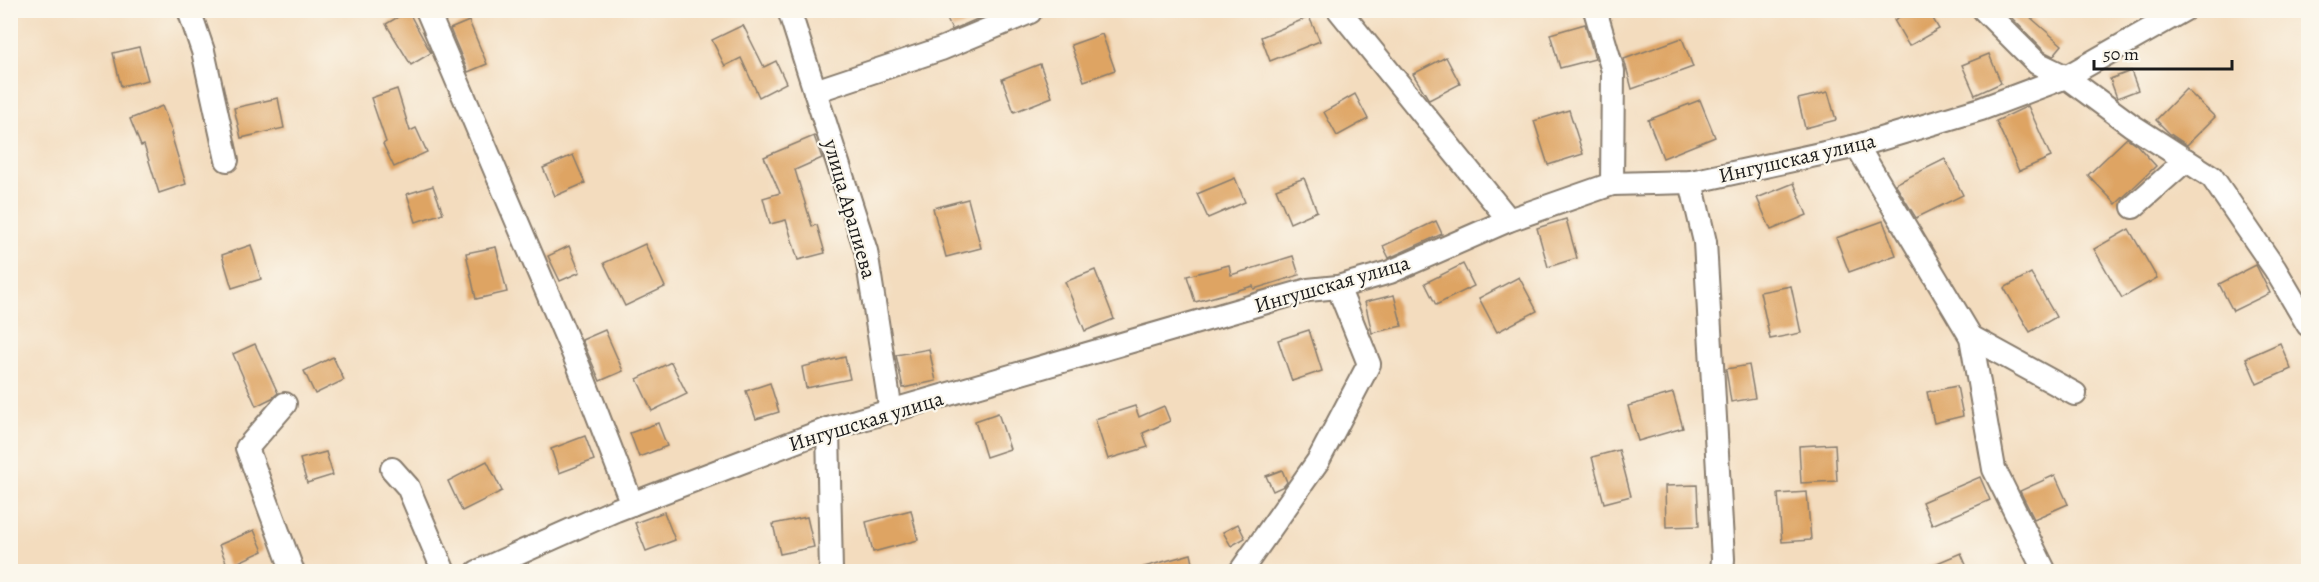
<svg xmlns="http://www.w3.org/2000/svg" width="2319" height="582" font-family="Alegreya,serif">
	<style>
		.building { fill: #dea464 }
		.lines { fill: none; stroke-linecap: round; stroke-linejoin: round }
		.minor-casing { stroke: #887c6d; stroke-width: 26 }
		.minor { stroke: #fff; stroke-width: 22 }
		.labels { text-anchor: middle; stroke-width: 4.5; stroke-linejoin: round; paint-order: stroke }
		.street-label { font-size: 21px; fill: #1c1c1c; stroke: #fbf7ec }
	</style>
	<rect width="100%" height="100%" fill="#fbf7ec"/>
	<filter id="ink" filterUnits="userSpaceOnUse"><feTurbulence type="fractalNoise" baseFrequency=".0167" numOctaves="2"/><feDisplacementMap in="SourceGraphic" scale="12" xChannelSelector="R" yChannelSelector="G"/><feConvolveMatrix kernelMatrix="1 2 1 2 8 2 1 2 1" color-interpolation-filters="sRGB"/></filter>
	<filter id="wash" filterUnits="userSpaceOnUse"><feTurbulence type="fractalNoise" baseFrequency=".008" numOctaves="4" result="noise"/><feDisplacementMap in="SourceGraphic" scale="24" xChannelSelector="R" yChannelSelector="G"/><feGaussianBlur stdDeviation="1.35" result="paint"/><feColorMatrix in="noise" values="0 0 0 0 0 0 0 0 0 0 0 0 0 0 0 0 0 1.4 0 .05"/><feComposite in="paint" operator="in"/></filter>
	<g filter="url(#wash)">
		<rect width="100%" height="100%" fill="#f3dcbe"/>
		<g id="blocks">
			<!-- building -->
			<g class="building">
				<polygon points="943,10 998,10 952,30"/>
				<polygon points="1911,10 1928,10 1939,29 1909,46 1894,20"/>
				<polygon points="2004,10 2022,10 2062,45 2053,56 2045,52"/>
				<polygon points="408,11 431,53 411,65 386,24"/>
				<polygon points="1309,17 1320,41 1270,61 1261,37"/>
				<polygon points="469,21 487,64 468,72 450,29"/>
				<polygon points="1585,24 1595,59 1560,68 1550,34"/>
				<polygon points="743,25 764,67 776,61 786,83 759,97 741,58 725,66 712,40"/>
				<polygon points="1102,34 1115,70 1084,81 1071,45"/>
				<polygon points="1682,38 1693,67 1632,89 1624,59"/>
				<polygon points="139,47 148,80 121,86 113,53"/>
				<polygon points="1989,54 2001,83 1975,95 1962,65"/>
				<polygon points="1446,57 1460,84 1429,100 1413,74"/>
				<polygon points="1040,64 1052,97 1014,112 1002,79"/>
				<polygon points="2131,71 2138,90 2117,98 2110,79"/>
				<polygon points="397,89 410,131 416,128 427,152 394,167 383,144 386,142 371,98"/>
				<polygon points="2186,89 2215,117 2187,145 2169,133 2156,120"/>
				<polygon points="1828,92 1836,120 1805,128 1798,99"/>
				<polygon points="1355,94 1368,119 1337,136 1324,112"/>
				<polygon points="278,98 284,128 241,138 234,108"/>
				<polygon points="1700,100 1715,137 1663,158 1648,120"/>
				<polygon points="162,106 173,134 171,134 186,184 159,193 144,145 141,146 130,119"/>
				<polygon points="2028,106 2051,157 2019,171 1996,121"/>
				<polygon points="1569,110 1583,154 1548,165 1534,121"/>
				<polygon points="814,136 822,158 795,170 812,226 817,225 825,253 798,260 786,220 770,224 763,198 780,193 764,157"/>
				<polygon points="2127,138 2137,145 2156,166 2116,204 2088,175"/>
				<polygon points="573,155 585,183 555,196 543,168"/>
				<polygon points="1945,159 1963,195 1916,218 1895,184"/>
				<polygon points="1235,178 1245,202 1208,218 1197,194"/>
				<polygon points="1304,178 1317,211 1290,223 1276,189"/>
				<polygon points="1794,183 1807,215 1771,230 1757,198"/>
				<polygon points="433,186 443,213 416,222 407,194"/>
				<polygon points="968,199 981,248 946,257 933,208"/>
				<polygon points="1566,219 1577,258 1548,267 1537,228"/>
				<polygon points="1436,221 1442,234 1389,258 1383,246"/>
				<polygon points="1883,221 1896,255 1849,272 1836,238"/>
				<polygon points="2129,229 2157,278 2122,298 2094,249"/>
				<polygon points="645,244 665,287 625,306 604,263"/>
				<polygon points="251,245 261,279 232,288 222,255"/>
				<polygon points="569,246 580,272 560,281 548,256"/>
				<polygon points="496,247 507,292 476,299 466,253"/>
				<polygon points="1293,256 1299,275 1254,289 1253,286 1195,302 1187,276 1229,265 1231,275"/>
				<polygon points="1463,264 1474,286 1436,305 1425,283"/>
				<polygon points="2256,265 2270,293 2233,311 2219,284"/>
				<polygon points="1095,270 1114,319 1085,331 1065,282"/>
				<polygon points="2031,273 2056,317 2030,332 2004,288"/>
				<polygon points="1519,277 1537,311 1497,332 1479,298"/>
				<polygon points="1791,286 1801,333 1770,339 1760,292"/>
				<polygon points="1394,295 1402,326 1372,333 1365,302"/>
				<polygon points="605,330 623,371 600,381 582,340"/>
				<polygon points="1309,330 1322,371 1292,381 1278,340"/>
				<polygon points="2280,343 2291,369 2257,384 2246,358"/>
				<polygon points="255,344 278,393 272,398 256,406 233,354"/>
				<polygon points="929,349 936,381 903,388 896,355"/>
				<polygon points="333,357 344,380 315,394 304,371"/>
				<polygon points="845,357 850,379 806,388 802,367"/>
				<polygon points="671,362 687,394 652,411 637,379"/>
				<polygon points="1749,365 1755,398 1731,402 1726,369"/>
				<polygon points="770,383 779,412 756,419 746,391"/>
				<polygon points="1957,386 1963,416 1934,423 1927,392"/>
				<polygon points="1673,393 1683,428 1638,441 1628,406"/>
				<polygon points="1135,406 1139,417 1164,406 1170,421 1143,433 1148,447 1108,459 1095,419"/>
				<polygon points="998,413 1010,449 986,457 975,421"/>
				<polygon points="658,423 667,446 639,457 630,433"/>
				<polygon points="585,436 594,460 559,473 551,449"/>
				<polygon points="1835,444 1837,481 1801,483 1799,446"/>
				<polygon points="1619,450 1631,496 1604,503 1592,457"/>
				<polygon points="326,452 333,475 307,483 300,459"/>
				<polygon points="487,461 502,491 462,511 448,481"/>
				<polygon points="1282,470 1287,482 1284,486 1273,491 1266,476"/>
				<polygon points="2055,475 2068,504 2034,519 2020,491"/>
				<polygon points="1980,477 1990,500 1932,525 1922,502"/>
				<polygon points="1697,485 1699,526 1666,527 1665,486"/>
				<polygon points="1807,492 1811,540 1782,542 1778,494"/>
				<polygon points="911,510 918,540 873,552 866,522"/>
				<polygon points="664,512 675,540 646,551 635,523"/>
				<polygon points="807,517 814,547 780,554 773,524"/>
				<polygon points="1238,524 1245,538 1231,546 1223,532"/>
				<polygon points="254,530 263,551 228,567 219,545"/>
				<polygon points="1961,553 1969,572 1918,572 1918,571"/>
				<polygon points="1191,554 1195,572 1145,572 1144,567"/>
			</g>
		</g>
	</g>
	<g filter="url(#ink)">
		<use href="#blocks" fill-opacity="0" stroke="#887c6d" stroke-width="1.5"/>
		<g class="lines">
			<defs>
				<g id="minor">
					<polyline points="189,10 203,51 227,160"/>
					<polyline points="427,10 579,367 632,504"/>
					<polyline points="789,10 866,251 891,412"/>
					<polyline points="1339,10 1509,220"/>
					<polyline points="1595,10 1613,71 1612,184"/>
					<polyline points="1984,10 2037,63 2066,77 2131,125 2212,177 2275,269 2308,325"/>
					<polyline points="815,91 941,49 1030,12"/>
					<polyline points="1857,146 1971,337 1994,469 2045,572"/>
					<polyline points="1691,182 1705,242 1723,559 1722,572"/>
					<polyline points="2133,207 2186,160"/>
					<polyline points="1971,337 2075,394"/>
					<polyline points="285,404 247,448 293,572"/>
					<polyline points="828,429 831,572"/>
					<polyline points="392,469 408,487 444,572"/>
					<polyline points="477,572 616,510 828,429 1308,290 1338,287 1390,272 1509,220 1612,184 1691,182 1857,146 1981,109 2066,77 2184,10"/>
					<polyline points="1240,572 1318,461 1369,364 1338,287"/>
				</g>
			</defs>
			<!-- minor casing -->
			<use href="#minor" class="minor-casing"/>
			<!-- minor -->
			<use href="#minor" class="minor"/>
		</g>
	</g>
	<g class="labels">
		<!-- street labels -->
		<g class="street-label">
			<text transform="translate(1797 158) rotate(-13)" y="7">Ингушская улица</text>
			<text transform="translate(850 209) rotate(74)" y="7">улица Арапиева</text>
			<text transform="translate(1332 284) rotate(-16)" y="7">Ингушская улица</text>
			<text transform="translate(866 421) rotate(-17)" y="7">Ингушская улица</text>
		</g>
	</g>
	<!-- margin -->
	<rect width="2319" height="582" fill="none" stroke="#fbf7ec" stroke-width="36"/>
	<!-- scale -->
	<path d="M2094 60v9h138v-9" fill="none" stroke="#1c1c1c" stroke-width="3"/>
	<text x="2103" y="60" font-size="18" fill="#1c1c1c" stroke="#fbf7ec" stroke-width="4.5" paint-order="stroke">50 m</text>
</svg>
